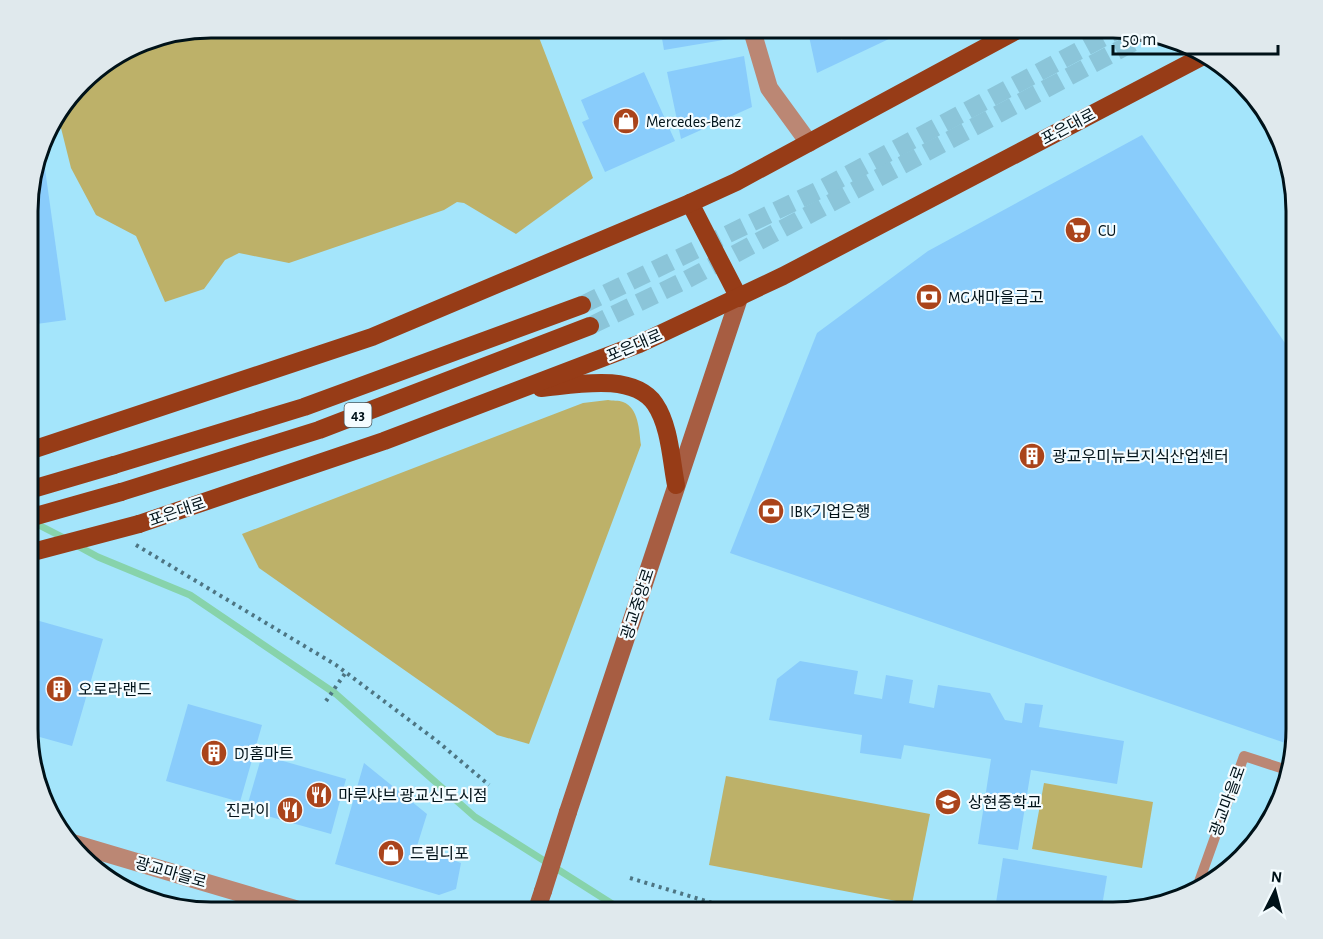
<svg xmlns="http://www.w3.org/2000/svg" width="1323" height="939" font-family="'Alegreya Sans','Noto Sans KR',sans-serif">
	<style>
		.green { fill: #bdb169 }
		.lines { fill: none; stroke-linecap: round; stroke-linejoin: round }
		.stream { stroke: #87d3ab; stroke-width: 7 }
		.building { fill: #89ccfb }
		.primary-tunnel { stroke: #8bc5d9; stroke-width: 18; stroke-dasharray: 18 9; stroke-linecap: butt }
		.path { stroke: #4d7583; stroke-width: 4; stroke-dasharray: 3 4.5; stroke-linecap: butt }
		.lane { stroke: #bb8774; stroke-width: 10 }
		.street { stroke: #bb8774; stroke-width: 18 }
		.secondary { stroke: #a75d42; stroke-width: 18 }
		.primary { stroke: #973c17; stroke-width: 18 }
		.secondary-bridge { stroke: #a75d42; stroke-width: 18 }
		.primary-bridge { stroke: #973c17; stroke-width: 18 }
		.labels { text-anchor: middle; stroke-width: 4.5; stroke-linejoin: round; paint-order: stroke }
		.shield { fill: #f4fcff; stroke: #49585e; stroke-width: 1.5 }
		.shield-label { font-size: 15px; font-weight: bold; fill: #001219 }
		.poi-label { font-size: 16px; fill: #001219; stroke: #f4fcff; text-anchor: start }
		.street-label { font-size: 16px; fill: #001219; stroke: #f4fcff }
		.rim { fill: none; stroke: #001219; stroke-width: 3 }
	</style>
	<rect width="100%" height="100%" fill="#a4e5fb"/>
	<!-- green -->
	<g class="green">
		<polygon points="210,27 535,27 593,178 516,234 464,203 457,202 444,210 289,263 239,253 225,260 204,289 165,302 136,236 96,215 71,168 57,112 90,72 151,37"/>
		<path d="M608,400C612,401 619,400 623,402C639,408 639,431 641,445L529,744L497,735L259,568L242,534L583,403Z"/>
		<polygon points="726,776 930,814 912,904 709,865"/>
		<polygon points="1044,783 1153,802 1142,868 1032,849"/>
	</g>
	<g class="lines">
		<!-- stream -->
		<g class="stream">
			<polyline points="31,521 66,539"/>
			<polyline points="76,545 98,557 190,595 336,694 475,817 625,912"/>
		</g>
	</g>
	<!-- building -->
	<g class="building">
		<polygon points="660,27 740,27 741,37 664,50"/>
		<polygon points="807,27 838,27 841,40 867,27 909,27 910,29 817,73"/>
		<polygon points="744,56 752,107 681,139 667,72"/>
		<polygon points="644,72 675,141 605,172 582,122 589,119 581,100"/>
		<polygon points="1142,135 1296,359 1294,746 730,553 817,333 928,251"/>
		<polygon points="42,147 66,320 29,325 29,186"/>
		<polygon points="36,620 103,639 72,746 29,734 29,645"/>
		<polygon points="800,661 858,671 854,694 882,699 886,675 913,680 909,703 934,708 938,685 990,693 1005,720 1022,723 1025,703 1043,705 1039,727 1124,741 1117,784 1031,770 1018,850 978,844 991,759 904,745 901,759 860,753 862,735 769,720 777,679"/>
		<polygon points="188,704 262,725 240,802 166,781"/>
		<polygon points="262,755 346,779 331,834 246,810"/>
		<polygon points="364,763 427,814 417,846 461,863 456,889 439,895 335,864"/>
		<polygon points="1003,858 1107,876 1101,912 1013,912 995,909"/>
	</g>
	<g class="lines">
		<!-- primary-tunnel -->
		<g class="primary-tunnel">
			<polyline points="582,305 821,189 1123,27"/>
			<polyline points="590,326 686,280 1151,33"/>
		</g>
		<!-- path -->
		<g class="path">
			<polyline points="136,545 336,665 437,741 489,785"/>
			<polyline points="326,701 346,672"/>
			<polyline points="630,878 742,912"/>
		</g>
		<!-- lane -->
		<polyline class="lane" points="1195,893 1244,756 1290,771"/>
		<!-- street -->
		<g class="street">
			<polyline points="751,27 769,88 809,143"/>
			<polyline points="72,843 305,912"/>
		</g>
		<!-- secondary -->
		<g class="secondary">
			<polyline points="568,812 739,298"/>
			<polyline points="536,912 543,891"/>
		</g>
		<!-- primary -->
		<g class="primary">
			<polyline points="690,203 739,298"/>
			<path d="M541,388C574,385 633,372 655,404C670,426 671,460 676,485"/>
			<polyline points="29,451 372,337 690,203 736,182 1023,27"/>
			<polyline points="114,465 304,407 582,305"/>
			<polyline points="121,492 319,430 590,326"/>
			<polyline points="139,524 384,441 639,344 783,276 1205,55"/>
		</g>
		<!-- secondary-bridge -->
		<polyline class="secondary-bridge" points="543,891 568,812"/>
		<!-- primary-bridge -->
		<g class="primary-bridge">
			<polyline points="29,490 114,465"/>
			<polyline points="29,518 121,492"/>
			<polyline points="29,553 139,524"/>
		</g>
	</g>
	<!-- icons -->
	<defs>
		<symbol id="shop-disc" viewBox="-11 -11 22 22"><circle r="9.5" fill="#aa441b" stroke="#f4fcff"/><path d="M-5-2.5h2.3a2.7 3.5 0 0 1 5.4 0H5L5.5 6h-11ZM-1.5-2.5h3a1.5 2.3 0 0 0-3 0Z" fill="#fff"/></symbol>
		<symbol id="supermarket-disc" viewBox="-11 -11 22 22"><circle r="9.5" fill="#aa441b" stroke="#f4fcff"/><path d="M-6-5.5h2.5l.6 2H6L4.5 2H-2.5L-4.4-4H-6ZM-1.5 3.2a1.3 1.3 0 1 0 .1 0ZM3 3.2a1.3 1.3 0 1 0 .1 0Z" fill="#fff"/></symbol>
		<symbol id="bank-disc" viewBox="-11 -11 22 22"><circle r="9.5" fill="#aa441b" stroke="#f4fcff"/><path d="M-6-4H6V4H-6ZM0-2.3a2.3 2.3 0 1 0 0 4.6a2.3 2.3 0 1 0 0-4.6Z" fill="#fff"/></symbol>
		<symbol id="building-disc" viewBox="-11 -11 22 22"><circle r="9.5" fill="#aa441b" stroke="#f4fcff"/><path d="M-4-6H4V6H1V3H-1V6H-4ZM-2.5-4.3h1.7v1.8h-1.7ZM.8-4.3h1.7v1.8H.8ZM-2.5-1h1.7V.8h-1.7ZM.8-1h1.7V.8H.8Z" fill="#fff"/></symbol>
		<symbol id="restaurant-disc" viewBox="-11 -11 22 22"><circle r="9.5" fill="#aa441b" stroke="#f4fcff"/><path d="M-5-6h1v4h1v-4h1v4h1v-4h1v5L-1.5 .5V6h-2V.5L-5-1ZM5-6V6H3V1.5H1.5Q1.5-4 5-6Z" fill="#fff"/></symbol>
		<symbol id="school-disc" viewBox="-11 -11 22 22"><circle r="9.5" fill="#aa441b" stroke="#f4fcff"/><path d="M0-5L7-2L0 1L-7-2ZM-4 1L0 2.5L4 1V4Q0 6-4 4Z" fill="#fff"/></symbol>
	</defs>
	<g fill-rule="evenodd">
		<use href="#shop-disc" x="611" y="106" width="30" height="30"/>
		<use href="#supermarket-disc" x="1063" y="215" width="30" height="30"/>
		<use href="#bank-disc" x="914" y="282" width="30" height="30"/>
		<use href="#building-disc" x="1017" y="441" width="30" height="30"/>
		<use href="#bank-disc" x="756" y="496" width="30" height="30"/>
		<use href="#building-disc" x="44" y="674" width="30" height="30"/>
		<use href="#building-disc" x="199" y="738" width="30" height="30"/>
		<use href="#restaurant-disc" x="304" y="780" width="30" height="30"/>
		<use href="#school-disc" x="933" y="787" width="30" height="30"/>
		<use href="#restaurant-disc" x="275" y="795" width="30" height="30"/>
		<use href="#shop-disc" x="376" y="838" width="30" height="30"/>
	</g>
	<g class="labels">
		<!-- shield labels -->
		<rect class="shield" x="344.5" y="403" width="27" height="24" rx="4.5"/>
		<g class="shield-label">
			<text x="358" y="420">43</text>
		</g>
		<!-- poi labels -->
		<g class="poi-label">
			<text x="646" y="127">Mercedes-Benz</text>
			<text x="1098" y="236">CU</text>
			<text x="948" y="303">MG새마을금고</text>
			<text x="1052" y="462">광교우미뉴브지식산업센터</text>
			<text x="790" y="517">IBK기업은행</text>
			<text x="78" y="695">오로라랜드</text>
			<text x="234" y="759">DJ홈마트</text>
			<text x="338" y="801">마루샤브 광교신도시점</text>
			<text x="968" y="808">상현중학교</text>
			<text x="270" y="816" text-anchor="end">진라이</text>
			<text x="410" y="859">드림디포</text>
		</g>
		<!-- street labels -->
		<g class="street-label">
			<text transform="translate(1068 126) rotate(-28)" y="6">포은대로</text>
			<text transform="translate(634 345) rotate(-23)" y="6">포은대로</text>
			<text transform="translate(177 511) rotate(-19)" y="6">포은대로</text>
			<text transform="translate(637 604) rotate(-72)" y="6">광교중앙로</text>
			<text transform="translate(1227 801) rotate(-70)" y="6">광교마을로</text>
			<text transform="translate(171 872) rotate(16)" y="6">광교마을로</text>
		</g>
	</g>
	<!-- crop -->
	<path d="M0 0H1323V939H0ZM211 38H1113A173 173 0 0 1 1286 211V729A173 173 0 0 1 1113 902H211A173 173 0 0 1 38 729V211A173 173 0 0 1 211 38Z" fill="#e0e9ed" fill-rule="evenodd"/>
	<path class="rim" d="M211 38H1113A173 173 0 0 1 1286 211V729A173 173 0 0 1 1113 902H211A173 173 0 0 1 38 729V211A173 173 0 0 1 211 38Z"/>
	<!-- north arrow -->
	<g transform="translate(1275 891) rotate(6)" stroke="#f4fcff" stroke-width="4.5" paint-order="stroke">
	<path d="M0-4.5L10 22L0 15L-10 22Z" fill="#001219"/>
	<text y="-9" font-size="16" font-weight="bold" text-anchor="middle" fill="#001219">N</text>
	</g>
	<!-- scale -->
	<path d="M1113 45v9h165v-9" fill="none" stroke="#001219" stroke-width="3"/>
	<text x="1122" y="45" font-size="18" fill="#001219" stroke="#f4fcff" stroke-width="4.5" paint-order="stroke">50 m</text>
</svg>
